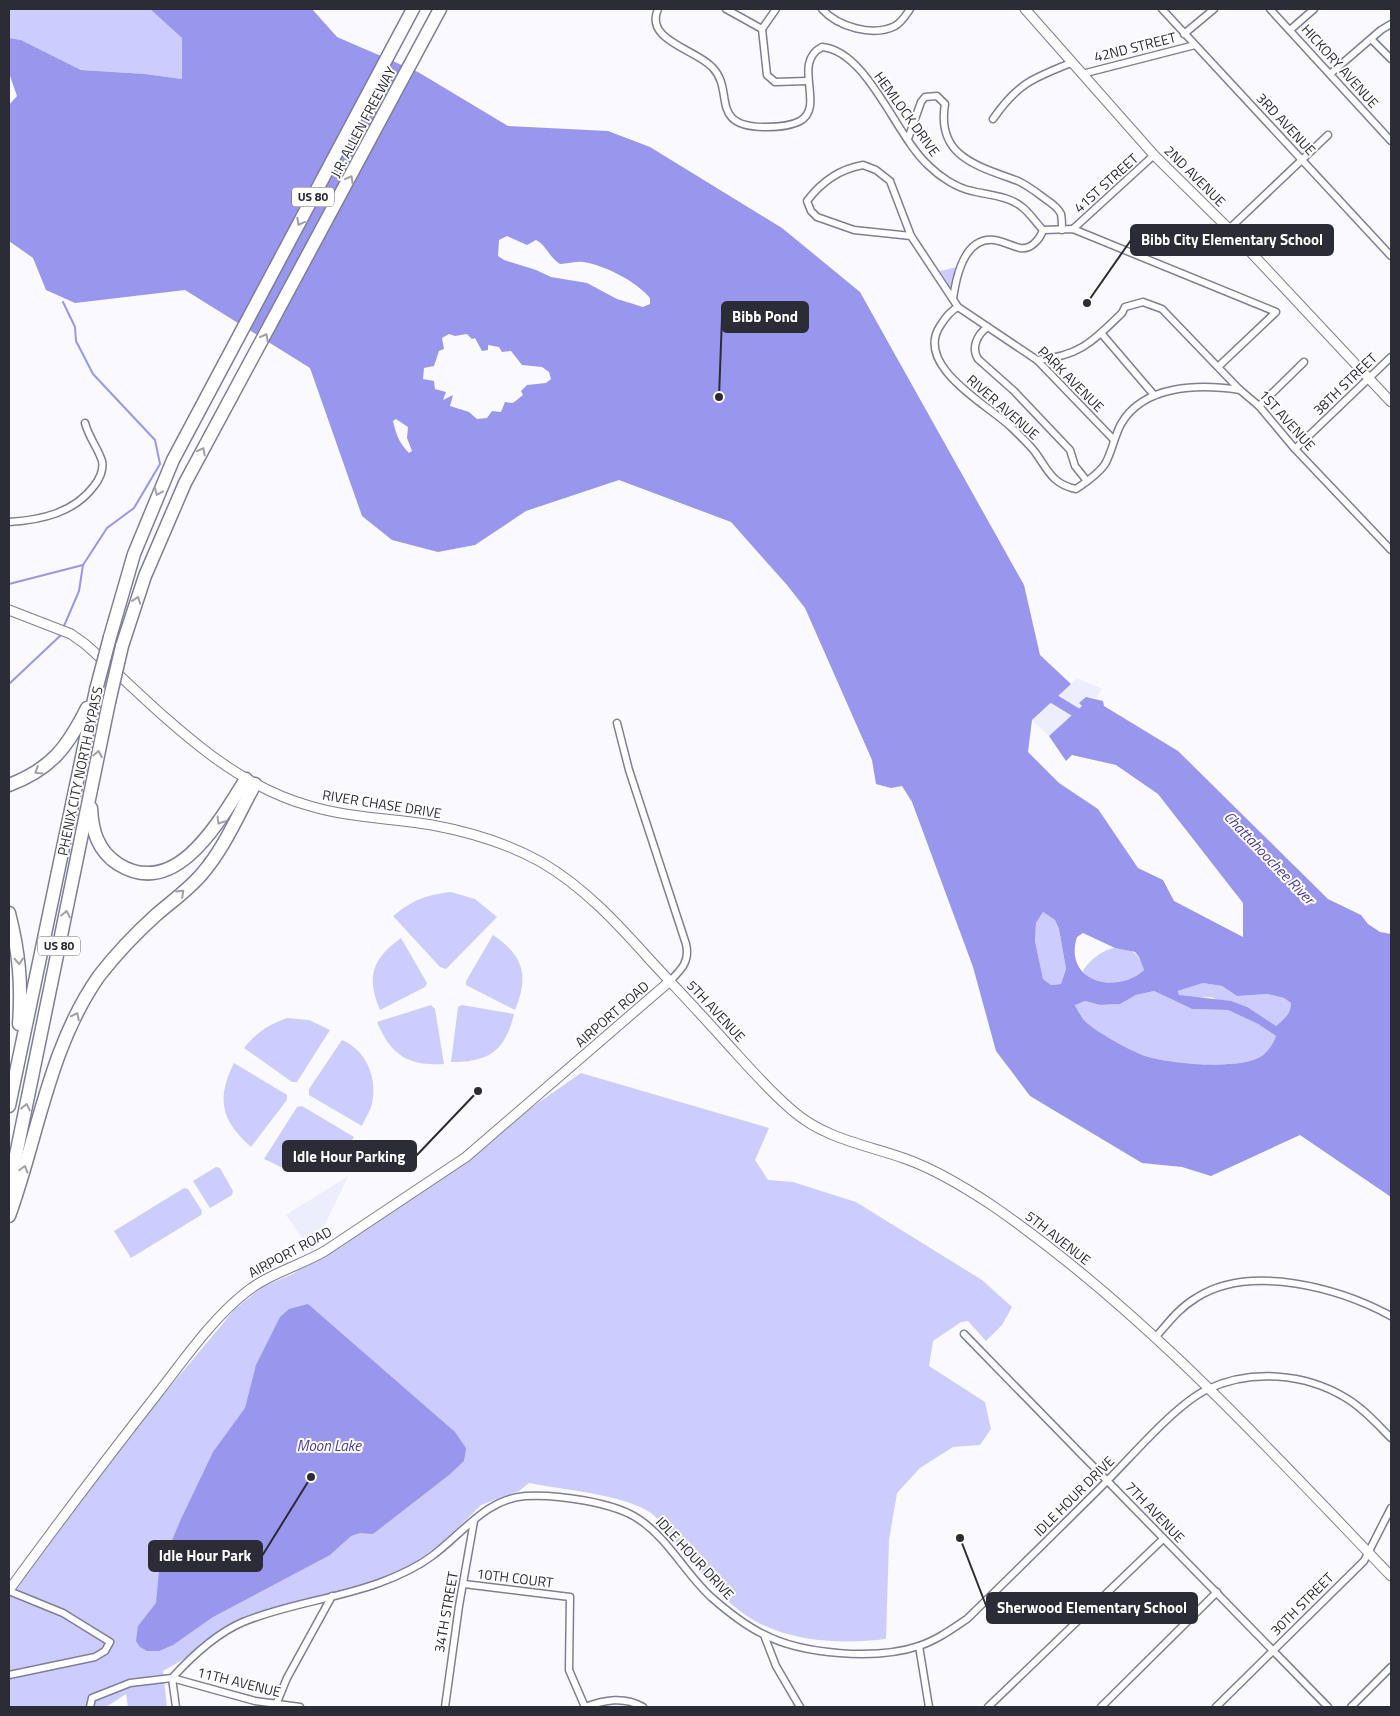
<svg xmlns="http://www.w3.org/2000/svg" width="1400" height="1716" font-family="'Titillium Web',sans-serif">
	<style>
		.built { fill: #edeefd }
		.green { fill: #ccf }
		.water { fill: #9996ee; fill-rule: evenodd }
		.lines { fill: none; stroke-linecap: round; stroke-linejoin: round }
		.stream { stroke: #9996ee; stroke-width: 2 }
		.river { stroke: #9996ee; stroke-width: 10 }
		.street-casing { stroke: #7e7e98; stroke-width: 9 }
		.secondary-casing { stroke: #7e7e98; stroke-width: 11 }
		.highway-casing { stroke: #7e7e98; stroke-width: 15 }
		.street { stroke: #fff; stroke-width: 6 }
		.secondary { stroke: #fff; stroke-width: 9 }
		.highway { stroke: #fff; stroke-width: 12 }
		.highway-bridge-casing { stroke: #7e7e98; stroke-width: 15; stroke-linecap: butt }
		.highway-bridge { stroke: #fff; stroke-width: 12 }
		.oneway { stroke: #a0a0a5 }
		.labels { text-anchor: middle; stroke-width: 4; stroke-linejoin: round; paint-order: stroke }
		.shield { fill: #fff; stroke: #6b6b73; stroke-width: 1 }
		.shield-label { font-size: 12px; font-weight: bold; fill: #2c2c37 }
		.street-label { font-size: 14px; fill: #2c2c37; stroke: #fff }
		.water-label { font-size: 15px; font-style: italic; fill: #47389d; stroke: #fff }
		.leader { fill: none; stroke: #2c2c37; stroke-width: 2 }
		.callout-dot { fill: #2c2c37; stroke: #fff; stroke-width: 2 }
		.callout { fill: #2c2c37; stroke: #2c2c37; stroke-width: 2 }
		.callout-label { font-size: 15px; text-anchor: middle; font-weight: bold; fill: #fff }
	</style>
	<rect width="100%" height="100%" fill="#f9f9ff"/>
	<!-- built -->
	<g class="built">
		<polygon points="1077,678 1102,689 1096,698 1086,697 1080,703 1082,706 1049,736 1032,720"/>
		<polygon points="348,1176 312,1252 286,1215"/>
	</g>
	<!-- green -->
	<g class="green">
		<polygon points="9,9 150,9 182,38 182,79 145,74 81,70 21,40 9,38"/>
		<polygon points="957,267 951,288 940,271"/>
		<path d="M451,892L475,899L497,917L446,969L440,967L393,916C413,900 425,895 451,892Z"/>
		<polygon points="1043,912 1055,920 1059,929 1066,969 1061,984 1051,985 1043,979 1035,941 1036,923"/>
		<path d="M493,935C524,956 529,976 515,1010L466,985V981Z"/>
		<path d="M401,938L427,983L425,987L380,1010C366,977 372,959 401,938Z"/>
		<path d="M1115,948C1134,951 1138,951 1144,970C1129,983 1096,993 1083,971C1088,961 1104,949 1115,948Z"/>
		<path d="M1203,983L1222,986L1237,996L1268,994L1284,998L1291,1003C1291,1014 1284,1019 1276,1026L1211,997L1191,998L1179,995L1178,991Z"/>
		<path d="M1154,991L1192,1009L1228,1010L1258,1024L1276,1036C1273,1044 1270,1050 1263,1055C1242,1071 1169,1064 1145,1056C1131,1051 1096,1032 1085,1021C1081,1016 1078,1010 1075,1004L1085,1001L1100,1005L1119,1004L1136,995Z"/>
		<path d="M431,1005L435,1009L444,1064C407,1066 391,1055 377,1022Z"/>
		<path d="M462,1005L514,1014C505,1051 489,1062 451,1062L458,1007Z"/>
		<path d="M287,1018L309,1020L330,1030L297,1082H292L244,1048C257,1032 268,1025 287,1018Z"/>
		<path d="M342,1040C366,1050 378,1078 372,1104C370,1111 365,1119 362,1126L309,1095V1089Z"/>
		<path d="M234,1063L287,1095V1100L251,1147C221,1121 216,1099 234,1063Z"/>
		<path d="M581,1073L769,1128L755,1160L768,1180L793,1182L856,1202L982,1280L1012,1307L1002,1325L986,1341L968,1321L961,1322L933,1341L929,1366L985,1402L991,1429L980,1445L953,1447L920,1468L897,1493L889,1540L886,1639C838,1645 780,1642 740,1611C721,1597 707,1580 692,1562C681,1549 663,1522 651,1513C623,1494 563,1490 529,1483L519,1491L481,1505L445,1541L407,1568L369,1584L306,1600L214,1635L189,1656L163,1671L167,1707H128L126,1694L106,1707H9V1597L144,1418L235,1309L264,1286L293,1274Z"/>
		<path d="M302,1106L354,1137C341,1161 317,1174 289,1170C281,1168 272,1162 264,1159L297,1107Z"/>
		<polygon points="216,1167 220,1168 233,1191 232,1195 210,1208 193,1181"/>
		<polygon points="184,1188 188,1189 202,1211 201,1215 131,1258 114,1231"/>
	</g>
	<!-- water -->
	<g class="water">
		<path d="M150,9H312L337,37L418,72L508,126L608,131L650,147L782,228L860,292L1024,585L1040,655L1071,684L1032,720L1028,752L1059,783L1098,809L1138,868L1163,880L1174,901L1243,937V903L1158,794L1116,765L1072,755L1066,761L1049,736L1082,706L1079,703L1086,697L1103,701L1104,706L1178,751L1328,899L1361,915L1368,924L1380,932L1391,934V1197L1300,1135L1211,1176L1182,1167L1142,1163L1030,1096L996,1051L973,967L912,802L902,786L891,788L876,784L872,760L805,608L787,585L731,522L619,480L526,511L475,545L438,552L392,540L362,516L310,368L185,290L75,303L46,290L33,258L9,241V105L17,96L9,73V38L21,40L81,70L145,74L182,79V38ZM507,236L527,245L536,240C547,246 549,257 560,264C568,264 576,261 583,262C605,265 637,282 650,298V304L643,307L617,299L587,283L551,277L536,270L504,260L498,256L499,240ZM449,334L455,336L467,334L472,339L475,338L482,351L488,350V345L499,347L502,352L511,351L522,365L542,367L549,372L551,379L546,383L527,385L521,391L523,395L513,403L505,402L501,412L492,411L487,418L477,419L469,412L450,406L453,395L443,400L446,392L435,389L434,381L423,379L424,368L434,366L439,351L444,349L442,338ZM396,419L408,427L407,438L412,451L409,453C399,443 396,434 393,421ZM1043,912L1055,920L1059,929L1066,969L1061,984L1051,985L1043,979L1035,941L1036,923ZM1083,933L1115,948L1135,952L1139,957L1144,970C1115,996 1063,981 1077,937ZM1203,983L1222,986L1237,996L1268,994L1284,998L1291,1003C1291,1014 1284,1019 1276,1026L1247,1007L1231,1001L1179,995L1178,991ZM1154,991L1192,1009L1228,1010L1258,1024L1276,1036C1273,1044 1269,1050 1263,1055C1242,1071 1170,1064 1145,1056C1131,1051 1096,1032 1085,1021C1081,1017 1078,1010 1075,1005L1085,1001L1100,1005L1120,1004L1136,995Z"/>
		<polygon points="308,1304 455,1432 466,1448 464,1461 449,1475 373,1534 360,1533 351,1536 330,1555 213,1617 173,1645 159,1651 147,1651 140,1647 136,1641 138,1626 156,1603 159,1571 181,1519 213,1452 245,1408 256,1365 280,1317 289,1309"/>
	</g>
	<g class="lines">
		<!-- stream -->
		<g class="stream">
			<polyline points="63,302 75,327 76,341 93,374 155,440 160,464 134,508 107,528 83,565 79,591 64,626"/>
			<polyline points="9,584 83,565"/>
			<polyline points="9,684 61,635"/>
		</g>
		<!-- river -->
		<polyline class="river" points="1044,693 1087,719"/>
		<defs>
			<g id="street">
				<path d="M658,9C644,40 695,49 712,67C736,91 707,127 766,127C776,127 791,126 800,121C826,106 791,63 822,47C868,51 896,137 929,166C940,177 957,188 972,191C988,195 1009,196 1022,207C1030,213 1036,223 1043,230"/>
				<polyline points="726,9 762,29"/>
				<polyline points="776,9 762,29 767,75 775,82 807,81"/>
				<path d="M822,9C838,27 873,37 895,26C902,22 906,15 910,9"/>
				<polyline points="1162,9 1391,256"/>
				<polyline points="1270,9 1391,141"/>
				<polyline points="1290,30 1314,9"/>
				<polyline points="1184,34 1214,9"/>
				<polyline points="1371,39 1391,59"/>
				<polyline points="1082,74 1195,45"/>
				<polyline points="1330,74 1381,30 1391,24"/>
				<path d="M993,119C1017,84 1033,78 1071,63"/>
				<path d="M908,139L921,102L925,97L937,96L945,104C936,157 978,166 1018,181C1027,185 1036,192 1044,198C1050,202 1058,207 1061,214C1062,219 1062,225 1062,230"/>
				<path d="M863,165L876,170L890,181L911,236L854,230L817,217L811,211L807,201C822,181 840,169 863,165Z"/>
				<polyline points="1073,229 1154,155"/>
				<polyline points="1229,229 1328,135"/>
				<polyline points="1043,230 1073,229 1276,312 1219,366"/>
				<polyline points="911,236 958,307 1037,360 1114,440"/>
				<path d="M953,299C956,277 964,237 994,240C1003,241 1011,246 1020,248C1031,250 1040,239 1043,230"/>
				<path d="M958,307C950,311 945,318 940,326C914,366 988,405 1011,427C1019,435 1028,443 1035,452C1048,470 1052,484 1076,489C1085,483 1099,473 1105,464C1112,452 1114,437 1121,424C1144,384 1200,384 1240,390"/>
				<path d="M988,327C977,334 971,348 978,359L1014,391L1070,450L1075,466L1087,481"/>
				<polyline points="1101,333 1154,395"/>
				<path d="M1037,360C1080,356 1092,342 1122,313L1125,307L1143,302L1162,309L1240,390L1259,406L1295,449L1391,550"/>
				<polyline points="1259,406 1304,362"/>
				<polyline points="1295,449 1391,357"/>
				<path d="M9,522C41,520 74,513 94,486C99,480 104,470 102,461C98,448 89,438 85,423"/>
				<path d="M617,723L629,770L686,944C690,961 682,969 670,981"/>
				<polyline points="964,1334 1328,1707"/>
				<path d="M1155,1338C1168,1323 1179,1308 1196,1298C1250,1263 1339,1288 1391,1316"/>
				<polyline points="464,1584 570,1597 569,1670 585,1707"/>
				<polyline points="9,1591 63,1613 110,1642 105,1651 95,1657 9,1675"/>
				<polyline points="764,1635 776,1666 800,1707"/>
				<polyline points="919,1646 929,1707"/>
				<path d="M172,1678C192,1656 215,1634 243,1622C287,1604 335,1599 379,1583C398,1576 416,1568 432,1556C462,1534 486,1499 525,1496C555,1494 615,1502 640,1520C669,1540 685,1573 711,1597C727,1611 744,1625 763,1634C802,1655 877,1660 919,1646C937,1640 952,1629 967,1619C1014,1573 1061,1527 1107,1481C1133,1455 1176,1404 1208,1389C1251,1369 1305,1373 1346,1398C1363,1408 1377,1424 1391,1438"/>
				<polyline points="172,1678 176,1707"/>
				<polyline points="90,1707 92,1698 130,1683 172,1678 255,1701 300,1707"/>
				<polyline points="275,1707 287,1678 332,1596"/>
				<polyline points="445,1707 459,1606 474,1521"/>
				<path d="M585,1707C604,1700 624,1696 643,1707"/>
				<polyline points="988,1707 1163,1539"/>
				<polyline points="1101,1707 1217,1592"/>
				<polyline points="1216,1707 1364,1561 1391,1508"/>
				<polyline points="1351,1707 1391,1667"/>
			</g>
			<g id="secondary">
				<polyline points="1025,9 1154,155 1229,229 1391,402"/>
				<path d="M9,610L71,634L85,644C152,703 221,782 310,806C350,818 391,818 432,825C470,832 507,843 541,862C584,887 618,924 651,961C675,987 700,1013 724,1040C746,1064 768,1090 793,1111C825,1139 867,1145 906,1159C937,1170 966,1188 993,1206C1142,1309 1266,1446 1391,1576"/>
				<path d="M9,1590C58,1523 107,1458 158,1393C184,1360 211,1320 245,1293C268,1274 299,1266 325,1251L466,1157L670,981"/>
			</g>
			<g id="highway">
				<polyline points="110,637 134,554 173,460 413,9"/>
				<polyline points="122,646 145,576 185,483 440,9"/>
				<path d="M9,785C51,769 67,748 87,708"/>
				<path d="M91,808C92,831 98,851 118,864C177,901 221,818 246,779"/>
				<path d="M9,913C19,952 22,984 19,1024"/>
				<polyline points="9,1106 96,690"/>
				<polyline points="9,1189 109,702"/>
				<path d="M9,1216C38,1136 49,1047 99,976C116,954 135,934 156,915C171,902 188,890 201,875C224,849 238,815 255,784"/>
			</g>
		</defs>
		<!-- street casing -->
		<use href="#street" class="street-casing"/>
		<!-- secondary casing -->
		<use href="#secondary" class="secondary-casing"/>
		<!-- highway casing -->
		<use href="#highway" class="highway-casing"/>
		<!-- street -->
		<use href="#street" class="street"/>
		<!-- secondary -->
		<use href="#secondary" class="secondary"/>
		<!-- highway -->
		<use href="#highway" class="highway"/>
		<defs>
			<g id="highway-bridge">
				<polyline points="96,690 110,637"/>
				<polyline points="109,702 122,646"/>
			</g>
		</defs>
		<!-- highway-bridge casing -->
		<use href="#highway-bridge" class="highway-bridge-casing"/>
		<!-- highway-bridge -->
		<use href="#highway-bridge" class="highway-bridge"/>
	</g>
	<!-- one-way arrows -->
	<defs><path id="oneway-chevron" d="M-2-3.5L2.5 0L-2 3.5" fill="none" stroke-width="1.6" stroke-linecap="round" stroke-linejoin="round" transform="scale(1.25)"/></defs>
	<g class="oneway">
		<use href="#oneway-chevron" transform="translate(350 179) rotate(-62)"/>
		<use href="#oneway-chevron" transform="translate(300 222) rotate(118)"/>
		<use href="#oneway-chevron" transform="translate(265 337) rotate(-62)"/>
		<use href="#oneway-chevron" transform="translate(202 451) rotate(-62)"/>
		<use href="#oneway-chevron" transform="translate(158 492) rotate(113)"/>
		<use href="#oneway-chevron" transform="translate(137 600) rotate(-70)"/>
		<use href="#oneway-chevron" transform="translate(98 754) rotate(-79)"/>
		<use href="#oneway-chevron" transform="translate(38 771) rotate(148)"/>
		<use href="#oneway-chevron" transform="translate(220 821) rotate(122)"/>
		<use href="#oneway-chevron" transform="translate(181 893) rotate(-43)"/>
		<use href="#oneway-chevron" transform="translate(66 914) rotate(-78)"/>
		<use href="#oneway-chevron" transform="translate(19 961) rotate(87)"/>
		<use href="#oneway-chevron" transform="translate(76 1016) rotate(-63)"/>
		<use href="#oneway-chevron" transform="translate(26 1107) rotate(-78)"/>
		<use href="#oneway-chevron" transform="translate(24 1169) rotate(-74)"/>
	</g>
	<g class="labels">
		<!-- shield labels -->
		<g class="shield">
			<rect x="292" y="187.5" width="42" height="19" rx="4"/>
			<rect x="38" y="936.5" width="42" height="19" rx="4"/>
		</g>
		<g class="shield-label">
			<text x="313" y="201">US 80</text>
			<text x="59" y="950">US 80</text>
		</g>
		<!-- street labels -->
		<g class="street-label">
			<text transform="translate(1135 47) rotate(-14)" y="5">42ND STREET</text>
			<text transform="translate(1340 66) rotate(48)" y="5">HICKORY AVENUE</text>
			<text transform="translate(907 114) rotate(54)" y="5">HEMLOCK DRIVE</text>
			<text transform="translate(363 122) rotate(-62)" y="5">J.R. ALLEN FREEWAY</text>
			<text transform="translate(1286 124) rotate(47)" y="5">3RD AVENUE</text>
			<text transform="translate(1195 176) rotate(45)" y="5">2ND AVENUE</text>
			<text transform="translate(1106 183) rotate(-42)" y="5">41ST STREET</text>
			<text transform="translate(1071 379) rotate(45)" y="5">PARK AVENUE</text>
			<text transform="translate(1345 384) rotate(-44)" y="5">38TH STREET</text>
			<text transform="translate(1003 407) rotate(41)" y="5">RIVER AVENUE</text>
			<text transform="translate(1287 420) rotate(48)" y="5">1ST AVENUE</text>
			<text transform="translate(80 771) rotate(-78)" y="5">PHENIX CITY NORTH BYPASS</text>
			<text transform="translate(382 804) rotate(9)" y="5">RIVER CHASE DRIVE</text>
			<text transform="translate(716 1011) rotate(47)" y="5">5TH AVENUE</text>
			<text transform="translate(612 1014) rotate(-41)" y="5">AIRPORT ROAD</text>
			<text transform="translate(1058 1238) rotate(38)" y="5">5TH AVENUE</text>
			<text transform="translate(290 1252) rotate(-28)" y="5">AIRPORT ROAD</text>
			<text transform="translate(1074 1496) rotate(-45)" y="5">IDLE HOUR DRIVE</text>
			<text transform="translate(1155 1512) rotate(46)" y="5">7TH AVENUE</text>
			<text transform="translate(695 1558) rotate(47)" y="5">IDLE HOUR DRIVE</text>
			<text transform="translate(515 1578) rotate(7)" y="5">10TH COURT</text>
			<text transform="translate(1302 1604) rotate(-45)" y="5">30TH STREET</text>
			<text transform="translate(446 1612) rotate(-80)" y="5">34TH STREET</text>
			<text transform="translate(239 1682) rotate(14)" y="5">11TH AVENUE</text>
		</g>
		<!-- water labels -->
		<g class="water-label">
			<text transform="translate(1269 858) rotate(46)" y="5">Chattahoochee River</text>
			<text x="329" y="1451">Moon Lake</text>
		</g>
	</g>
	<!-- callouts -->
	<path class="leader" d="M1087 303L1131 240M719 397L722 317M478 1091L416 1156M311 1477L262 1556M960 1538L987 1608"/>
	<g class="callout-dot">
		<circle cx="1087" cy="303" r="5"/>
		<circle cx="719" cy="397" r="5"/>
		<circle cx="478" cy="1091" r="5"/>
		<circle cx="311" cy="1477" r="5"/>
		<circle cx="960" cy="1538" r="5"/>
	</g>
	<g class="callout">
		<rect x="1131" y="225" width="202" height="30" rx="5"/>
		<rect x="722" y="302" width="86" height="30" rx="5"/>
		<rect x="283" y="1141" width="133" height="30" rx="5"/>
		<rect x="149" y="1541" width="113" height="30" rx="5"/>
		<rect x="987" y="1593" width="210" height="30" rx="5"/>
	</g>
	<g class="callout-label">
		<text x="1232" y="245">Bibb City Elementary School</text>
		<text x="765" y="322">Bibb Pond</text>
		<text x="349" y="1162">Idle Hour Parking</text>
		<text x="205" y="1561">Idle Hour Park</text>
		<text x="1092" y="1613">Sherwood Elementary School</text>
	</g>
	<!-- border -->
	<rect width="1400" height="1716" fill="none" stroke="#2c2c37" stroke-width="20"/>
</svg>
